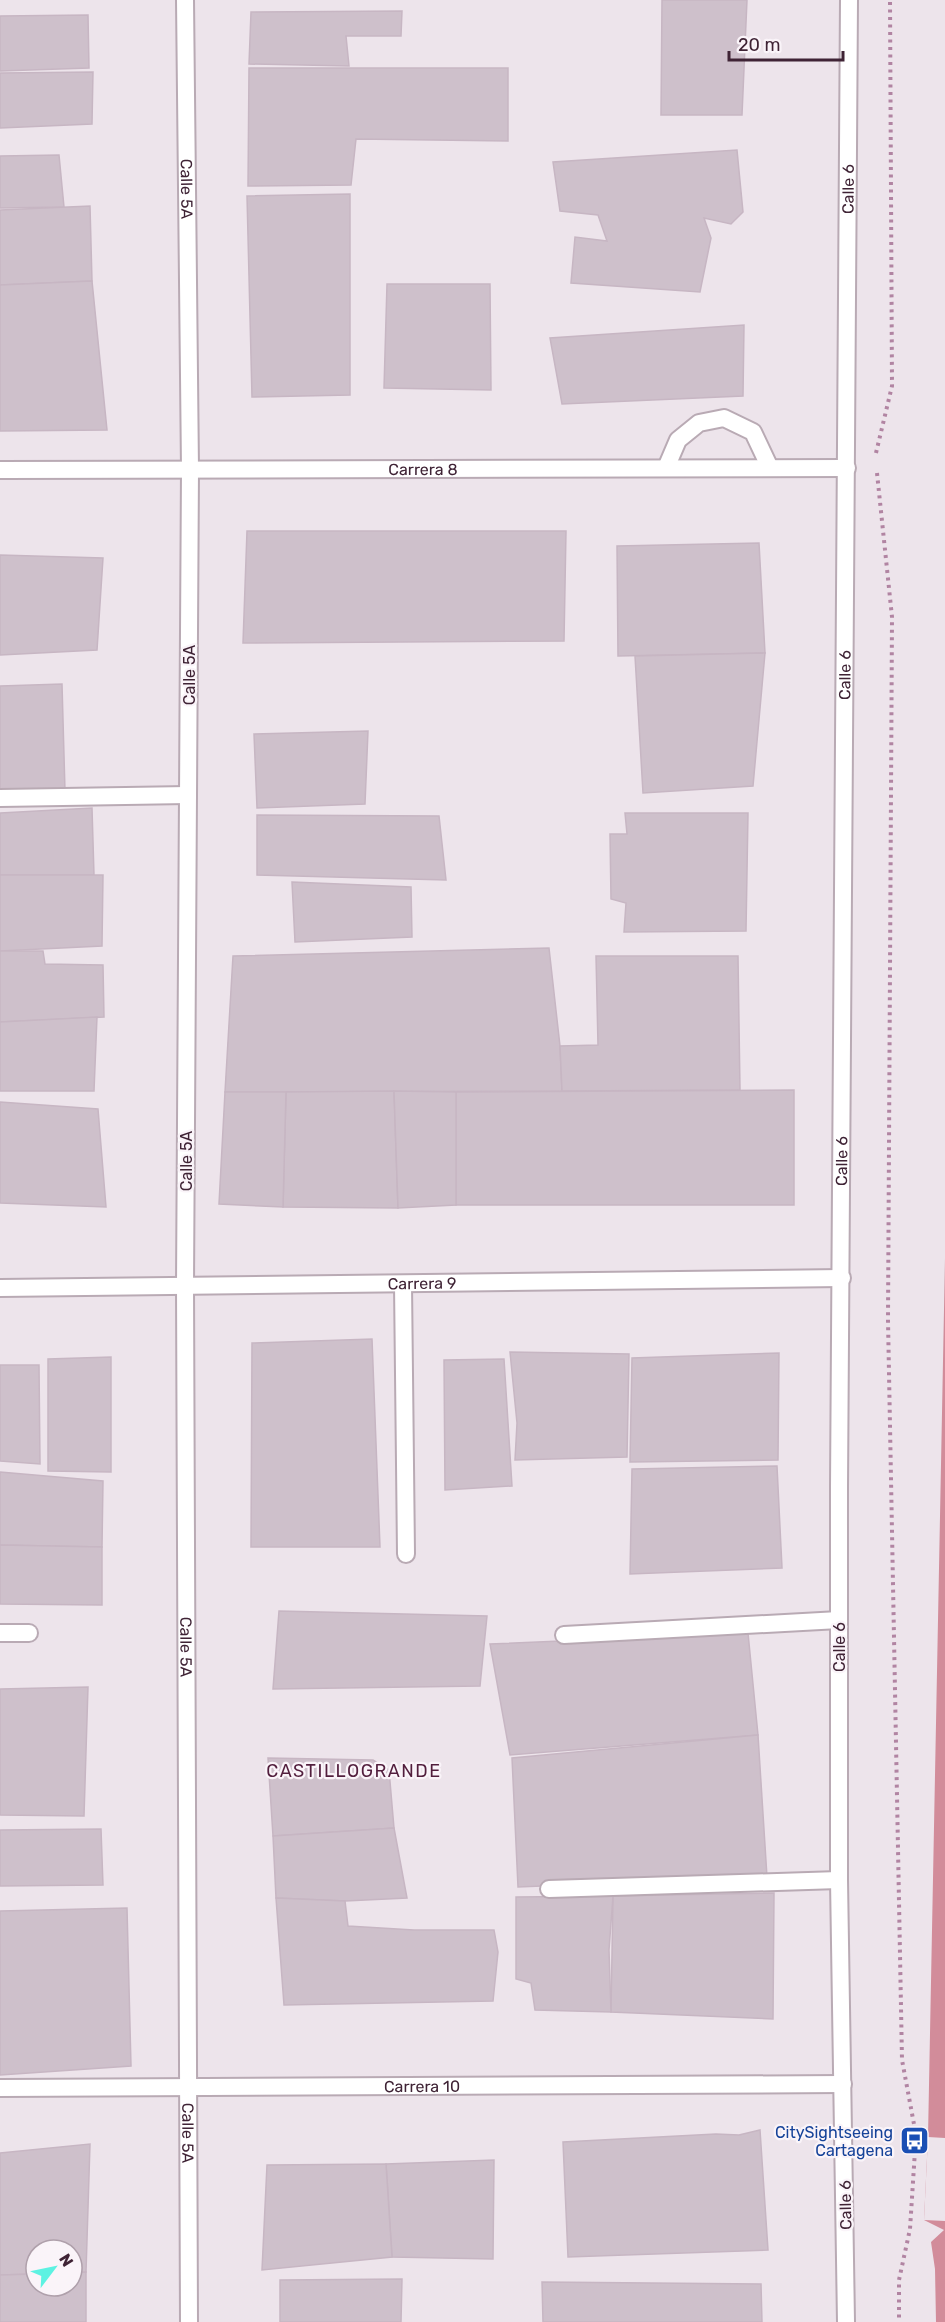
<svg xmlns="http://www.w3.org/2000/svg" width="945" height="2322" font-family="Rubik,sans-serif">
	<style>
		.water { fill: #d28c9a }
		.pier { fill: #ede4eb }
		.building { fill: #cec0cb; stroke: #c7b6c3; stroke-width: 1.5 }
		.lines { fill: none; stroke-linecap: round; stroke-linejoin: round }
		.service-casing { stroke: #b9aab4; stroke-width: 20 }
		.minor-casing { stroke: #b9aab4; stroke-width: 20 }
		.tertiary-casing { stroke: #b9aab4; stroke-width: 20 }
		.path { stroke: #b184a2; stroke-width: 4; stroke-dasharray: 3 4.5; stroke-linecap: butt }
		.service { stroke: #fff; stroke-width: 16 }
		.minor { stroke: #fff; stroke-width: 16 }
		.tertiary { stroke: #fff; stroke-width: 16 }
		.labels { text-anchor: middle; stroke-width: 4.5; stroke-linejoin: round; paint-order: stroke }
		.street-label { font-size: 16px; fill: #3f2335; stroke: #faf4f9 }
		.transit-label { font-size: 16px; fill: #164399; stroke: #faf4f9; text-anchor: end }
		.neighbourhood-label { font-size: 18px; letter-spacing: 1.5px; fill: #521e3d; stroke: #faf4f9 }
	</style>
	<rect width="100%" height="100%" fill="#ede4eb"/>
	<!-- water -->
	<polygon class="water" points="945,1258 945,2322 936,2322 935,2269 931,2242 944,2230 924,2220 928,2137"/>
	<!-- pier -->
	<polygon class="pier" points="928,2137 945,2138 945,2221 924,2220"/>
	<!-- building -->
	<g class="building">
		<polygon points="662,0 747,0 742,115 661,115"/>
		<polygon points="402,11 401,36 346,36 349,66 249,64 251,12"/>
		<polygon points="88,15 89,68 0,71 0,16"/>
		<polygon points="249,68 508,68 508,141 356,139 351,185 248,186"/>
		<polygon points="93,72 92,124 0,128 0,73"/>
		<polygon points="737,150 743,212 731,224 704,218 711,238 700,292 571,283 575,237 607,241 598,215 560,211 553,162"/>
		<polygon points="59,155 64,207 0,208 0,156"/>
		<polygon points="350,194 350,395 252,397 247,196"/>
		<polygon points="90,206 92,281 0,285 0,210"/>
		<polygon points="92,281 107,430 0,431 0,285"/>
		<polygon points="387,284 490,284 491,390 384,388"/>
		<polygon points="744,325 743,396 562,404 550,338"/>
		<polygon points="247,531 566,531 564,641 243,643"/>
		<polygon points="759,543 765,653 618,656 617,546"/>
		<polygon points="0,555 103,558 97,650 0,655"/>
		<polygon points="765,653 753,786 643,793 635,656"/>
		<polygon points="62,684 65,791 0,793 0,686"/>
		<polygon points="368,731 365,804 257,808 254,734"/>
		<polygon points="92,808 94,875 0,875 0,813"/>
		<polygon points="625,813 748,813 746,931 624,932 626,903 611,899 610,834 627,834"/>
		<polygon points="257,815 439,816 446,880 257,875"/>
		<polygon points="0,875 103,875 102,946 0,951"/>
		<polygon points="292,882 411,887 412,937 295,942"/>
		<polygon points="549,948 560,1046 562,1091 225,1092 233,956"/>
		<polygon points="0,951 43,951 45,964 103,965 104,1017 0,1022"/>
		<polygon points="596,956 738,956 740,1090 562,1091 560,1046 598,1045"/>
		<polygon points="97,1017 94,1091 0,1091 0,1022"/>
		<polygon points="794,1090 794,1205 456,1205 456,1092"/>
		<polygon points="394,1091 398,1208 283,1207 286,1092"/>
		<polygon points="394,1091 456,1092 456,1205 398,1208"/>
		<polygon points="225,1092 286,1092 283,1207 219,1204"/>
		<polygon points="0,1102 98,1109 106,1207 0,1203"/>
		<polygon points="372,1339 380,1547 251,1547 252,1343"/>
		<polygon points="510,1352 629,1354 627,1457 515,1460 517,1423"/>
		<polygon points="779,1353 778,1460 630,1462 632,1358"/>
		<polygon points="111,1357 111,1472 48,1471 48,1359"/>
		<polygon points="504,1359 512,1486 445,1490 444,1360"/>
		<polygon points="0,1365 39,1365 40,1464 0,1461"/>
		<polygon points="777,1466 782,1568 630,1574 632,1469"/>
		<polygon points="0,1472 103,1481 102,1547 0,1545"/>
		<polygon points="0,1545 102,1547 102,1605 0,1604"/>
		<polygon points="279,1611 487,1616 480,1686 273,1689"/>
		<polygon points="748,1633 758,1735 510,1755 490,1644"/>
		<polygon points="88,1687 84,1816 0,1815 0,1689"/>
		<polygon points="758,1735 767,1877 518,1887 512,1758"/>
		<polygon points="268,1758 373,1760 389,1770 394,1828 273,1836"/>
		<polygon points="394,1828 407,1898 345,1901 276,1898 273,1836"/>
		<polygon points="101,1829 103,1885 0,1886 0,1830"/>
		<polygon points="774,1893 773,2019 611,2012 613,1896"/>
		<polygon points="613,1896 609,1950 611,2012 535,2010 531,1983 516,1979 516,1897"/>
		<polygon points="276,1898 345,1901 348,1926 414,1930 494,1930 498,1952 493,2001 284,2005"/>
		<polygon points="127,1908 131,2066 0,2075 0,1911"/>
		<polygon points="760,2130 768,2250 568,2257 563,2142 716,2134 739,2135"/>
		<polygon points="90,2144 86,2272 72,2273 72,2250 36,2250 36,2274 0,2275 0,2153"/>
		<polygon points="494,2160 493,2259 392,2257 386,2164"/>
		<polygon points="386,2164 392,2257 262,2270 267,2165"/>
		<polygon points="86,2272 86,2322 0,2322 0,2275 36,2274 36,2286 72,2286 72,2273"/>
		<polygon points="402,2279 401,2322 280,2322 280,2280"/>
		<polygon points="542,2282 761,2284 762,2322 543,2322"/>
	</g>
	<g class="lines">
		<defs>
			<g id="service">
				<polyline points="666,468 678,440 699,423 724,418 753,432 770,468"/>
				<polyline points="0,798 188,795"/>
				<polyline points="0,1633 29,1633"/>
				<polyline points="564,1635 839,1620"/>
				<polyline points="549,1889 839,1880"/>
			</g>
			<g id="minor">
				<path id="s1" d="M185,0L190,469L185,1286L189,2322"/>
				<path id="s2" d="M0,470L847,468"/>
				<polyline points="403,1284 406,1554"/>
				<path id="s3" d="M0,1288L842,1278"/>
				<path id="s4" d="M0,2088L843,2084"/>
			</g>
			<g id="tertiary">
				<path id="s5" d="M846,2322L839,1880V1486L849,0"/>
			</g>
		</defs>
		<!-- service casing -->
		<use href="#service" class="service-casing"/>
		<!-- minor casing -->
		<use href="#minor" class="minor-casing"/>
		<!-- tertiary casing -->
		<use href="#tertiary" class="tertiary-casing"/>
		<!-- path -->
		<g class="path">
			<polyline points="876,453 892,386 890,0"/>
			<polyline points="877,473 892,617 888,1320 902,2060 916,2135 910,2229 899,2280 899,2322"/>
		</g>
		<!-- service -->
		<use href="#service" class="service"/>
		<!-- minor -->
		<use href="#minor" class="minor"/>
		<!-- tertiary -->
		<use href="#tertiary" class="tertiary"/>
	</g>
	<!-- icons -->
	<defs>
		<symbol id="bus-square" viewBox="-11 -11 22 22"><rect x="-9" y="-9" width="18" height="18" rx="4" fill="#1a4fb4" stroke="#faf4f9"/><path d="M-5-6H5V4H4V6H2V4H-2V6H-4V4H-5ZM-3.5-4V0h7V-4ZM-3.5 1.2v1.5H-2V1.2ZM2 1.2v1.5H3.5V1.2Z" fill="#fff"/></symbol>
	</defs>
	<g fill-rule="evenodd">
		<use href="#bus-square" x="898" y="2124" width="33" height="33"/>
	</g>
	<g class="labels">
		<!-- street labels -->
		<g class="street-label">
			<text dy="6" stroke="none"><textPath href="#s1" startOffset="189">Calle 5A</textPath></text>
			<text dy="6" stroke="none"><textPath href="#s5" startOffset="2133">Calle 6</textPath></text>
			<text dy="6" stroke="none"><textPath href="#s2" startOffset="423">Carrera 8</textPath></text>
			<text transform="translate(189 675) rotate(-90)" y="6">Calle 5A</text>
			<text dy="6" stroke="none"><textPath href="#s5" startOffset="1647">Calle 6</textPath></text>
			<text transform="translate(186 1161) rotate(-90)" y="6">Calle 5A</text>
			<text dy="6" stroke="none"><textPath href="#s5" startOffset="1161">Calle 6</textPath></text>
			<text dy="6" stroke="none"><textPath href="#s3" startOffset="422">Carrera 9</textPath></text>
			<text dy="6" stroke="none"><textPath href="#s1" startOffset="1647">Calle 5A</textPath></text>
			<text transform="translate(839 1647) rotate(-90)" y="6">Calle 6</text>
			<text dy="6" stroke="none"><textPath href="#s4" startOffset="422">Carrera 10</textPath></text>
			<text dy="6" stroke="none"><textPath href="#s1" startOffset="2133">Calle 5A</textPath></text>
			<text transform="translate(845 2205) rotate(-91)" y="6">Calle 6</text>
		</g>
		<!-- transit labels -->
		<g class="transit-label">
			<text x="893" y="2138">CitySightseeing<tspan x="893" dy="18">Cartagena</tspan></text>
		</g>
		<!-- neighbourhood labels -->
		<g class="neighbourhood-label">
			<text x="354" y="1777">CASTILLOGRANDE</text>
		</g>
	</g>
	<!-- north arrow -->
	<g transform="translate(54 2268) rotate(58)"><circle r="28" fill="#faf4f9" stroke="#afa0ab" stroke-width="1.5"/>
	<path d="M0-4.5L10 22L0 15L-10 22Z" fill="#5df2e2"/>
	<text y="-9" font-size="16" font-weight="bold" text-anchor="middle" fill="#3f2335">N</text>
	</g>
	<!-- scale -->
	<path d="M729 51v9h114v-9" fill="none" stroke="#3f2335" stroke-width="3"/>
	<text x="738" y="51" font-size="18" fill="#3f2335" stroke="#faf4f9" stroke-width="4.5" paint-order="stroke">20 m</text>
</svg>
